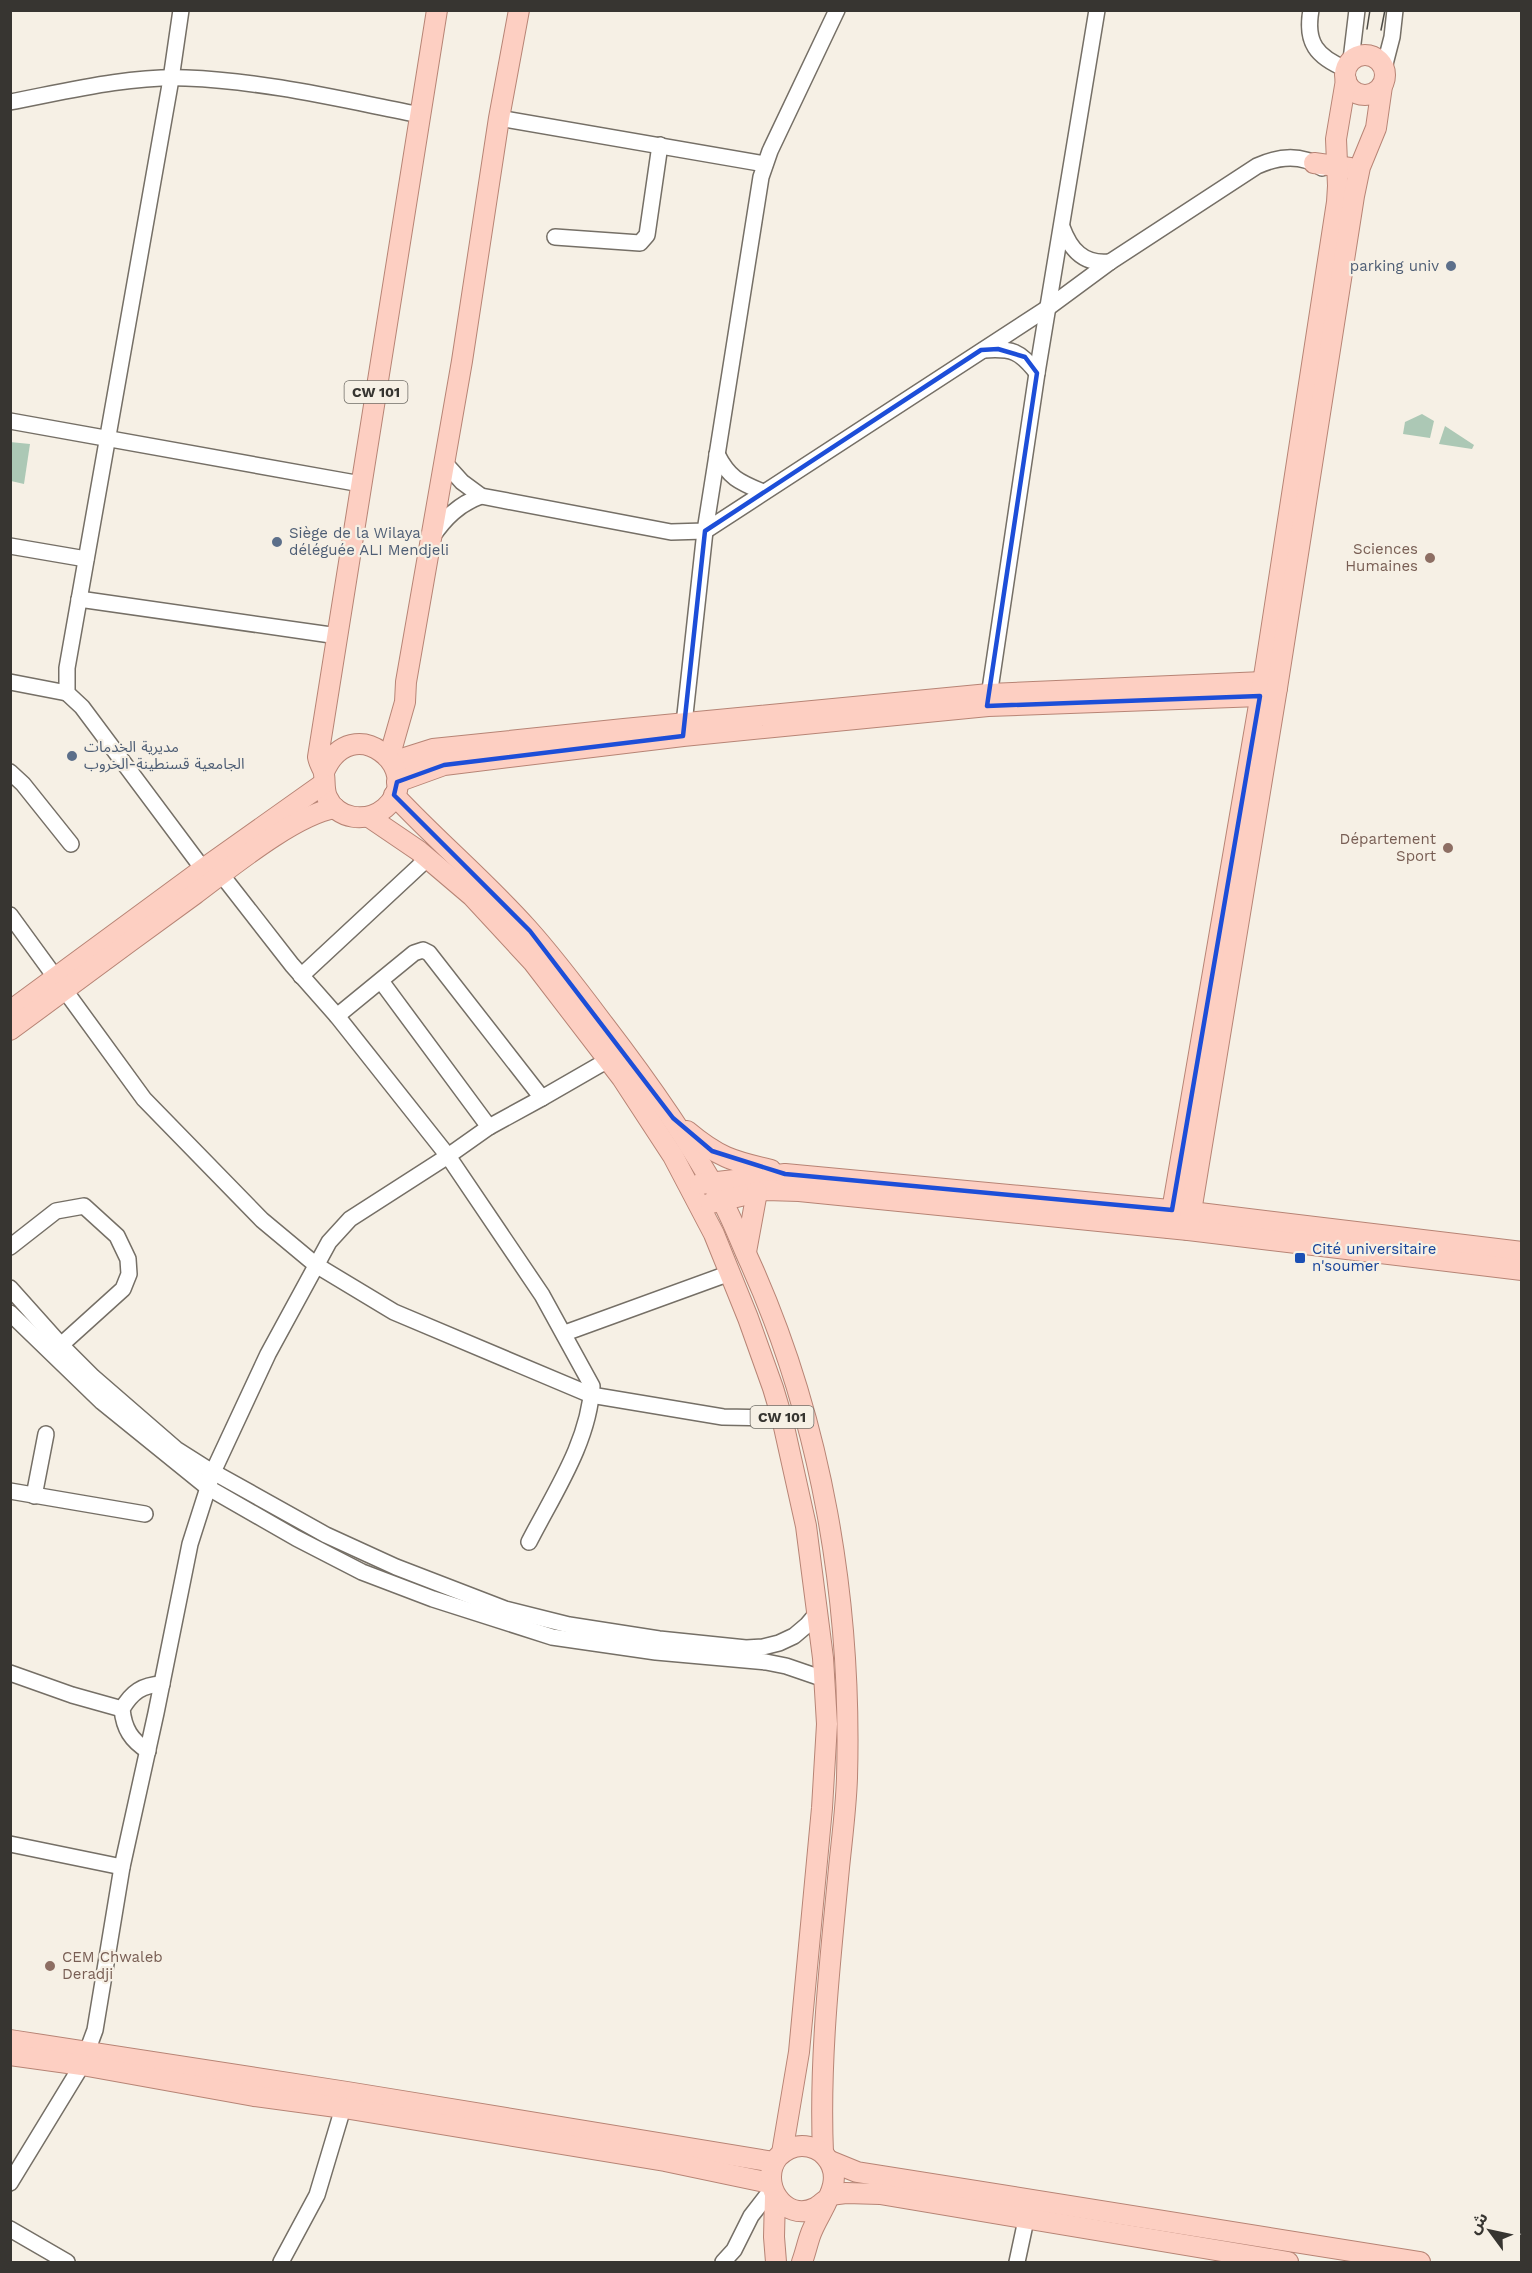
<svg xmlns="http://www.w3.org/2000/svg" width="1532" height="2273" font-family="'Work Sans','Noto Sans Arabic',sans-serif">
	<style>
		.green { fill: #acc8b5 }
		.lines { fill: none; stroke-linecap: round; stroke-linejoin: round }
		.minor-casing { stroke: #756f66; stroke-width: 18 }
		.major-casing { stroke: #b78475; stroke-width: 22 }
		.minor { stroke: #fff; stroke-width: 15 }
		.major { stroke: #fdcfc2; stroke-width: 20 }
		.tram { stroke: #4d4b46; stroke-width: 1.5 }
		.marked { fill: none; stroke: #1d4ed8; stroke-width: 4.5; stroke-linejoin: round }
		.service-dot { fill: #5c6f8a; stroke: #f6f0e5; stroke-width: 2 }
		.education-dot { fill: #8d6e63; stroke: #f6f0e5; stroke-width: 2 }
		.transit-dot { fill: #1a4fb4; stroke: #f6f0e5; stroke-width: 2 }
		.labels { text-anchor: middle; stroke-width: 4.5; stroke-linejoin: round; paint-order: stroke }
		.shield { fill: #f6f0e5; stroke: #706d67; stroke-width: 1.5 }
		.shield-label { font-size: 14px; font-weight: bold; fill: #373531 }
		.service-label { font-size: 15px; fill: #4e5e75; stroke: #f6f0e5; text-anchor: start }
		.education-label { font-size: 15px; fill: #785e54; stroke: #f6f0e5; text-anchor: end }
		.transit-label { font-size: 15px; fill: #164399; stroke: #f6f0e5; text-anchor: start }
	</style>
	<rect width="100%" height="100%" fill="#f6f0e5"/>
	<!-- green -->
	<g class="green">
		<polygon points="1422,414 1434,421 1430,438 1403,434 1405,422"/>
		<polygon points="1445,426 1474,445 1472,449 1439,444"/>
		<polygon points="10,442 30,444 24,484 11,481"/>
	</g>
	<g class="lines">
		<defs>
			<g id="minor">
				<path d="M181,10L171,79L67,668V693L82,707L203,869L221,874L292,965L337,1016L448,1156L542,1295L592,1386C589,1442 554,1493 529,1542"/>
				<path d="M1311,10C1305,43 1317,57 1346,69"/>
				<polyline points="1351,60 1357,10"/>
				<polyline points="1384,68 1392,37 1395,10"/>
				<path d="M10,102C68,91 127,76 186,78C266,81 343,100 421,115"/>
				<polyline points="499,118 765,164"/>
				<path d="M1062,227C1070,249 1083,265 1110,262"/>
				<polyline points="555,237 640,243 647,235 660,145"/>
				<path d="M984,350C1012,348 1020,351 1037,373"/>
				<polyline points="10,421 361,484"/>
				<path d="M717,454C729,478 739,482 763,492"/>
				<path d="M444,462L462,482L481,496L671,532L705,531L1049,307L1110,262L1257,166C1279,156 1302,154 1322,168"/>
				<path d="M432,537C445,518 459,504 481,496"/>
				<polyline points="10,546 86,559"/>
				<polyline points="79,599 338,636"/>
				<polyline points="10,682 67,693"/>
				<polyline points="988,703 1037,373 1097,10"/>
				<polyline points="683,733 705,531 761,177 770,151 837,10"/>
				<polyline points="10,772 23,784 71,844"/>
				<polyline points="10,915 144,1099 262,1220 316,1265 394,1312 591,1395 723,1417 782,1418"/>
				<polyline points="301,976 428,858"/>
				<polyline points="381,981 489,1127"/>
				<polyline points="542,1098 608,1060"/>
				<polyline points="10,1247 56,1211 84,1206 117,1236 128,1259 129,1274 123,1289 61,1345"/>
				<polyline points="10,1288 61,1345 93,1377 176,1449 206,1468 326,1535 396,1567 505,1609 569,1625 659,1639 746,1648 763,1647 779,1643 794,1636 807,1625 818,1612"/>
				<polyline points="10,1313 102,1402 207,1487 296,1538 362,1572 433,1599 552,1637 656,1652 766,1662 786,1666 824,1679"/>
				<polyline points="565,1333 730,1273"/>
				<polyline points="10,1491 145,1514"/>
				<polyline points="34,1496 46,1434"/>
				<polyline points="10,1673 72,1695 122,1709"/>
				<path d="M148,1751C131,1740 124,1729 122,1709C132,1692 142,1685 162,1684"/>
				<polyline points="10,1844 122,1867"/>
				<polyline points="10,2183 82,2065 95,2030 122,1867 156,1713 190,1544 213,1472 268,1354 329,1242 350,1219 448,1156 489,1127 542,1098 429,953 423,950 414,953 337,1016"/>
				<polyline points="10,2229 67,2262"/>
				<polyline points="281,2262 317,2195 346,2098"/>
				<polyline points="723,2262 734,2250 751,2216 772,2189"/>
				<polyline points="1017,2262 1026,2220"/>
			</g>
			<g id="major">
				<circle cx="1365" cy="75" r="20"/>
				<polyline points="1314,163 1350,168"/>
				<polyline points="389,758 405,702 406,682 462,361 499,118 519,10"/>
				<polyline points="392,762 433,749 624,729 989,694 1263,682 1277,688 1260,696 988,706 683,736 444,765 397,782"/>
				<path d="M324,772C352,707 428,771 385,808C367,823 337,820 327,797C323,788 326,778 323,770C321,765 319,763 318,757L437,10"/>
				<path d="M394,795C437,841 485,881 527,928C554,958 578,990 602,1022C645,1078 686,1135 720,1197C731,1216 739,1238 748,1258C822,1420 852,1601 847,1778C846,1808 842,1838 839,1868C830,1963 819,2058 823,2153"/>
				<polyline points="369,817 419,851 472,896 533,962 622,1078 673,1156 714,1234 748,1318 773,1388 782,1418 806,1526 823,1658 827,1724 822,1808 799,2052 782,2153"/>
				<polyline points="10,1011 203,869 323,784"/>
				<path d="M10,1030C72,984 133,939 195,894C230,868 294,815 335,808"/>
				<path d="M687,1131C718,1157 732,1161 771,1170"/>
				<polyline points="700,1184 785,1174 1191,1212 1522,1252"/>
				<polyline points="711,1203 766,1190 799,1191 1188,1230 1522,1270"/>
				<polyline points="1169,1228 1265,670 1337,202 1338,186 1336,139 1346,80"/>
				<polyline points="1188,1230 1277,688 1354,196 1360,167 1376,128 1382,86"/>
				<polyline points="746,1252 757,1192"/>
				<polyline points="10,2040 347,2092 774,2162"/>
				<polyline points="10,2055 82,2065 254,2096 344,2108 665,2161 770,2183"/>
				<polyline points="830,2161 857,2172 1420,2262"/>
				<polyline points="830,2195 846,2193 880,2194 1288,2262"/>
				<polyline points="775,2196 774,2237 776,2262"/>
				<path d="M802,2262C805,2254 807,2245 810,2236C818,2211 848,2182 826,2157C821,2150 811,2146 802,2146C793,2146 784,2151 778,2157C758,2182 784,2223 815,2208C819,2206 823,2202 826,2200"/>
			</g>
		</defs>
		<!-- minor casing -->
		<use href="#minor" class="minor-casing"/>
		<!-- major casing -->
		<use href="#major" class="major-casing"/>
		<!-- minor -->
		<use href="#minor" class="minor"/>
		<!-- major -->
		<use href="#major" class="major"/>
		<!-- tram -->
		<g class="tram">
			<polyline points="1367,29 1370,10"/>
			<polyline points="1381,30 1385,10"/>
		</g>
	</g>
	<!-- marked area -->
	<path class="marked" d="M998,349L1025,357L1037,373L987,706L1260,696L1172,1210L785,1174L712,1151L673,1118L530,931L394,795L397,782L444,765L683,736L705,531L981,350Z"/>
	<!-- markers -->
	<g class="service-dot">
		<circle cx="1451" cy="266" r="6"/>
		<circle cx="277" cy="542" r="6"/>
		<circle cx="72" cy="756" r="6"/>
	</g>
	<g class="education-dot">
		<circle cx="1430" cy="558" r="6"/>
		<circle cx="1448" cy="848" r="6"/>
		<circle cx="50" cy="1966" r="6"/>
	</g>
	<rect class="transit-dot" x="1294" y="1252" width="12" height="12" rx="3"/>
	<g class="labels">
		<!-- shield labels -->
		<g class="shield">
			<rect x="344.5" y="381" width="63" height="22" rx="4.5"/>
			<rect x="750.5" y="1406" width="63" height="22" rx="4.5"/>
		</g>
		<g class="shield-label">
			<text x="376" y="397">CW 101</text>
			<text x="782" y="1422">CW 101</text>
		</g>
		<!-- service labels -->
		<g class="service-label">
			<text x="1439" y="271" text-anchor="end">parking univ</text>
			<text x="289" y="538">Siège de la Wilaya<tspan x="289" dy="17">déléguée ALI Mendjeli</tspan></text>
			<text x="84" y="752">مديرية الخدمات<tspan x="84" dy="17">الجامعية قسنطينة-الخروب</tspan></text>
		</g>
		<!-- education labels -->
		<g class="education-label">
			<text x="1418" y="554">Sciences<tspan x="1418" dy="17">Humaines</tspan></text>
			<text x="1436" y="844">Département<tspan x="1436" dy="17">Sport</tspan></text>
			<text x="62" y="1962" text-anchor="start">CEM Chwaleb<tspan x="62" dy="17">Deradji</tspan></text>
		</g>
		<!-- transit labels -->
		<g class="transit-label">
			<text x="1312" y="1254">Cité universitaire<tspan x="1312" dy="17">n'soumer</tspan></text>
		</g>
	</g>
	<!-- border -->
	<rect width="1532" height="2273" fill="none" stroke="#373531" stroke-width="24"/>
	<!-- north arrow -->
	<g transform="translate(1490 2231) rotate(303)" stroke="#f6f0e5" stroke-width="4.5" paint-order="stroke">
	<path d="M0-4.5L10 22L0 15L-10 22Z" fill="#373531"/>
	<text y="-9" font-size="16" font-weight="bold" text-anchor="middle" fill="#373531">ش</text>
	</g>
</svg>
